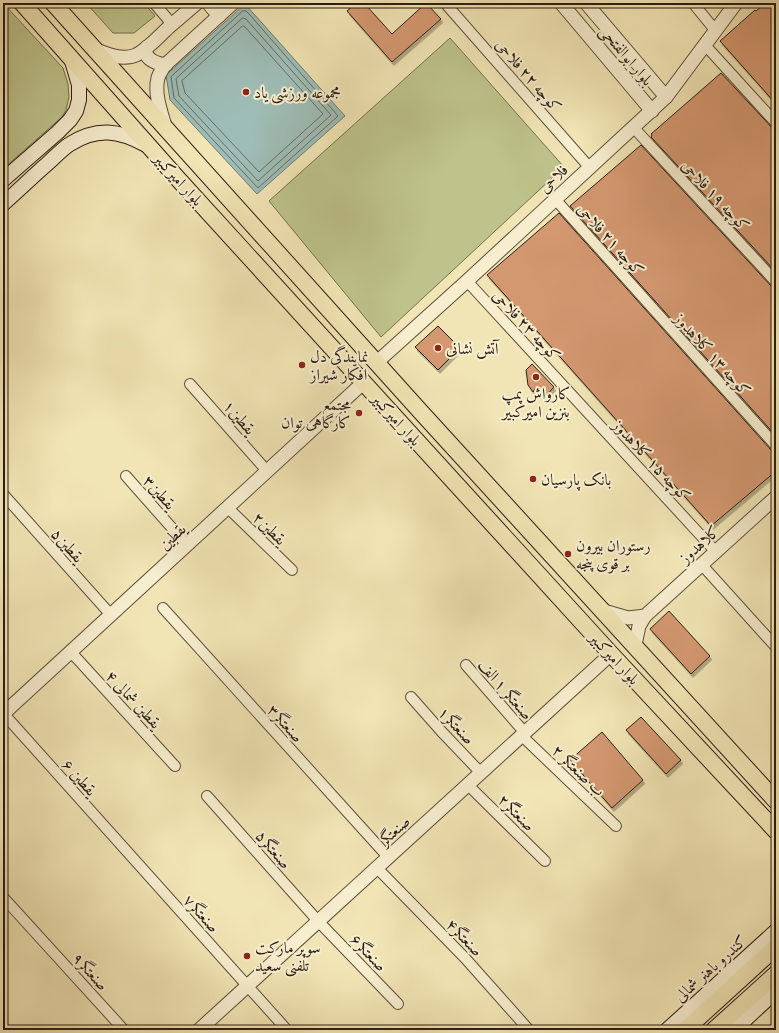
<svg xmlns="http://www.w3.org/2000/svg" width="779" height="1033" font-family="'IM FELL Great Primer',Amiri,serif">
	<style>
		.green { fill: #bec38b; stroke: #74704e }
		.water { fill: #9ebdb6; stroke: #707d74 }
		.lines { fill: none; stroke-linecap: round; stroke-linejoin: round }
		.shore { stroke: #646c64; stroke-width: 1 }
		.building { fill: #d49871; stroke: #2a1c11; filter: url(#shadow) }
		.minor-casing { stroke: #5c4e3a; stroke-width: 12 }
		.tertiary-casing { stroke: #5c4e3a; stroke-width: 15 }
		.secondary-casing { stroke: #2a1c11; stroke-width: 16 }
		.primary-casing { stroke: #2a1c11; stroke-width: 18 }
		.minor { stroke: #f7eecf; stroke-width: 10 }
		.tertiary { stroke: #f7eecf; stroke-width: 13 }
		.secondary { stroke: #f7eecf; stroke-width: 14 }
		.primary { stroke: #f2e5b5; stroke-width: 16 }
		.poi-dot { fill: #8f2418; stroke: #f7eecf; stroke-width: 1.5 }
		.labels { text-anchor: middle; stroke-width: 4; stroke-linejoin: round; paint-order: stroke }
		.street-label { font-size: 16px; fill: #2a1c11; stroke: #f7eecf }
		.poi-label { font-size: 16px; fill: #2a1c11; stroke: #f7eecf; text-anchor: start }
	</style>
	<defs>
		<filter id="shadow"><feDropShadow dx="2" dy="3.5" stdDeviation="0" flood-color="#0004"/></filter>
	</defs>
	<rect width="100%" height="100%" fill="#f2e5b5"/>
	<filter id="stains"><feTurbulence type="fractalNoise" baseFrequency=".005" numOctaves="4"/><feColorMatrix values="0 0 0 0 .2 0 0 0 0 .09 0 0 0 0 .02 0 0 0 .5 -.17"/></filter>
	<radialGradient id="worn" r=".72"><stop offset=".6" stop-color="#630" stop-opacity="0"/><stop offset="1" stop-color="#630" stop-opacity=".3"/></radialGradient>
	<!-- green -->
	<g class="green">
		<polygon points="3,3 63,68 68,84 69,97 66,110 62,117 3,169"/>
		<polygon points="86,3 144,3 155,16 134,33 113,33"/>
		<polygon points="450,38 564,167 381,337 269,201"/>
	</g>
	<!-- water -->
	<polygon class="water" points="245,4 345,116 257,194 170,100 166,75"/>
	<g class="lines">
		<!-- shore -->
		<g class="shore">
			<polygon points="243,11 246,11 250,15 338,116 258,188 174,98 171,77"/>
			<polygon points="243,18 246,19 331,115 258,181 179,96 176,79"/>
			<polygon points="243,26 245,27 323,114 259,172 185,93 182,81"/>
		</g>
	</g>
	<!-- building -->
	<g class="building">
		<polygon points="356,3 364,3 392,34 426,3 441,19 392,62 347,11"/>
		<polygon points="766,3 776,3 776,104 720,41 755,10 756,11"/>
		<polygon points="721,73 776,132 776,272 651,137 652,135 651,134"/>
		<polygon points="641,145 771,286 776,288 776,436 570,206"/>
		<polygon points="559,213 771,450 776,452 776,471 711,526 487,275"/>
		<polygon points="438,326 460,348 438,370 415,347"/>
		<polygon points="532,364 554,387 545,397 536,387 533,392 528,385 526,370"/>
		<polygon points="669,611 710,656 691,674 650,629"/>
		<polygon points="641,717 681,760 666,774 626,730"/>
		<polygon points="602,732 643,780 612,808 570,760"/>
	</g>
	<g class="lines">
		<defs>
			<g id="minor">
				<polyline points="154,3 172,24"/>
				<polyline points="445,3 590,168"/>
				<polyline points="693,3 715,30"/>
				<polyline points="705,45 776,123"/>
				<polyline points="634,128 776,282"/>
				<polyline points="555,199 776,446"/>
				<polyline points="467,281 716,552"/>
				<polyline points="190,384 267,471"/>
				<polyline points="126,476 187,545"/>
				<polyline points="3,494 111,615"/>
				<polyline points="228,508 292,570"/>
				<polyline points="702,565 776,647"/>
				<polyline points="163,608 388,857"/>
				<polyline points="71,652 175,766"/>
				<polyline points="466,665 525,733"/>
				<polyline points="411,697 441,731 481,773"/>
				<polyline points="3,713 287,1030"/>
				<polyline points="522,736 616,826"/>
				<polyline points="468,785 545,861"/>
				<polyline points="207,796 318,921 398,1004"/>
				<polyline points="377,868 465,958 529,1030"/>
				<polyline points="3,897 124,1030"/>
			</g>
			<g id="tertiary">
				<polyline points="208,3 219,16"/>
				<polyline points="561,3 652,111"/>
				<polyline points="586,3 666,97"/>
				<path d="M147,47L145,51C147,60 157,64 166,65"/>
				<path d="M94,49C106,54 123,61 136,55C148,49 159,36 169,27C178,19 188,11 197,3"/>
				<path d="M165,126C161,112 154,93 158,78C159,74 162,70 164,66L233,3"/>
				<polyline points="376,363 467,281 666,97 736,3"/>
				<polyline points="604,611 628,618 645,616"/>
				<polyline points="635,645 639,626 645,616 776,497"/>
				<polyline points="3,714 364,382"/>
				<polyline points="199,1030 611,654"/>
			</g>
			<g id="secondary">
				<polyline points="3,180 58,132 70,120 76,111 79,100 79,85 72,61"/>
				<path d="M3,204C18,191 32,177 47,164C54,158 62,149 70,144C97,127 119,130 146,145"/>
				<polyline points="667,1030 776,931"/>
				<polyline points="734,1030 776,991"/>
			</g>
			<g id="primary">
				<polyline points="22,3 179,180 611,654 776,831"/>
				<polyline points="53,3 420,411 776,801"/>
				<polyline points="685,1030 776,947"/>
				<polyline points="714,1030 776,974"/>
			</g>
		</defs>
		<!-- minor casing -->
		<use href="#minor" class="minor-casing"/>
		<!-- tertiary casing -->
		<use href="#tertiary" class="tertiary-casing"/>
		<!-- secondary casing -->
		<use href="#secondary" class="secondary-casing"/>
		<!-- primary casing -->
		<use href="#primary" class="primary-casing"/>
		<!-- minor -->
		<use href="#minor" class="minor"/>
		<!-- tertiary -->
		<use href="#tertiary" class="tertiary"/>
		<!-- secondary -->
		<use href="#secondary" class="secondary"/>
		<!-- primary -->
		<use href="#primary" class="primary"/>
	</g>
	<!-- markers -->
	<g class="poi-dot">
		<circle cx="246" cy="92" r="4"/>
		<circle cx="438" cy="348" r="4"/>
		<circle cx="302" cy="365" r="4"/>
		<circle cx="536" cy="377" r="4"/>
		<circle cx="359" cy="413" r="4"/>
		<circle cx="533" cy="479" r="4"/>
		<circle cx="568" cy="554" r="4"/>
		<circle cx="247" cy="956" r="4"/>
	</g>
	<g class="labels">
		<!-- street labels -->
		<g class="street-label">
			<text transform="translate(627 55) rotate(50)" y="6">بلوار ابوالفتحی</text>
			<text transform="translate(529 75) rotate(49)" y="6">کوچه ۲۲ فلاحی</text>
			<text transform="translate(553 178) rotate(-43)" y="6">فلاحی</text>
			<text transform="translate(179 179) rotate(48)" y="6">بلوار امیرکبیر</text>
			<text transform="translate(716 195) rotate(47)" y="6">کوچه ۱۹ فلاحی</text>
			<text transform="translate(611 239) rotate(48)" y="6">کوچه ۲۱ فلاحی</text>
			<text transform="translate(527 325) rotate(47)" y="6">کوچه ۲۳ فلاحی</text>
			<text transform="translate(713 354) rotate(48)" y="6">کوچه ۱۳ کلاهدوز</text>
			<text transform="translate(240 417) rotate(49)" y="6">یقطین۱</text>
			<text transform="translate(397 419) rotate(48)" y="6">بلوار امیرکبیر</text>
			<text transform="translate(652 460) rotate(47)" y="6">کوچه ۱۵ کلاهدوز</text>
			<text transform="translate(160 492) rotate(48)" y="6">یقطین۳</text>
			<text transform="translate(270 528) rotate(44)" y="6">یقطین۲</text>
			<text transform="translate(172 536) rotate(-43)" y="6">یقطین</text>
			<text transform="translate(699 544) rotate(-42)" y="6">کلاهدوز</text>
			<text transform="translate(68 545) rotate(48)" y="6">یقطین۵</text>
			<text transform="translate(615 658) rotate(47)" y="6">بلوار امیرکبیر</text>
			<text transform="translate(506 689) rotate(49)" y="6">صنعتگر ۱ الف</text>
			<text transform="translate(134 699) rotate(47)" y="6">یقطین شمالی ۴</text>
			<text transform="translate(286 723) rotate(48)" y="6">صنعتگر۳</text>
			<text transform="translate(457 725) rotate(47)" y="6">صنعتگر۱</text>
			<text transform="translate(579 770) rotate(44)" y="6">۲ ب صنعتگر</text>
			<text transform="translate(80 777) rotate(48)" y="6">یقطین ۶</text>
			<text transform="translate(517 812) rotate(45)" y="6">صنعتگر۲</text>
			<text transform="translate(394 830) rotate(-42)" y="6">صنعتگر</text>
			<text transform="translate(274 849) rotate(49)" y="6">صنعتگر۵</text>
			<text transform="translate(202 913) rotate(48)" y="6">صنعتگر۷</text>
			<text transform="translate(465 937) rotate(46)" y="6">صنعتگر۴</text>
			<text transform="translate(369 952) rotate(46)" y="6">صنعتگر۶</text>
			<text transform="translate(710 968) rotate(-42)" y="6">کندرو باهنر شمالی</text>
			<text transform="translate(91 971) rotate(48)" y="6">صنعتگر۹</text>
		</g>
		<!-- poi labels -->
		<g class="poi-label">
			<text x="254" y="98">مجموعه ورزشی یاد</text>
			<text x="446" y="354">آتش نشانی</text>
			<text x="310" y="362">نمایندگی دل<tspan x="310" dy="18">افکار شیراز</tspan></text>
			<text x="536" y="399" text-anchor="middle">کارواش پمپ<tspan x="536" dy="18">بنزین امیرکبیر</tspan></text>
			<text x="351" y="410" text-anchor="end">مجتمع<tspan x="351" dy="18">کارگاهی توان</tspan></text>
			<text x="541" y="485">بانک پارسیان</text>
			<text x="576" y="551">رستوران بیرون<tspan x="576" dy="18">بر قوی پنجه</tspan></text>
			<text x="255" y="953">سوپر مارکت<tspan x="255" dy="18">تلفنی سعید</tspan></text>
		</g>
	</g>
	<!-- margin -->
	<rect width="779" height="1033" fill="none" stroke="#f2e5b5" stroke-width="16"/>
	<rect x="4" y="4" width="771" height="1025" fill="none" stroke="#2a1c11" stroke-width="2"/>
	<rect x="8" y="8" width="763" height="1017" fill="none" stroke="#2a1c11"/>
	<rect width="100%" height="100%" filter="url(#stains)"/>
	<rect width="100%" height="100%" fill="url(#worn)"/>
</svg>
